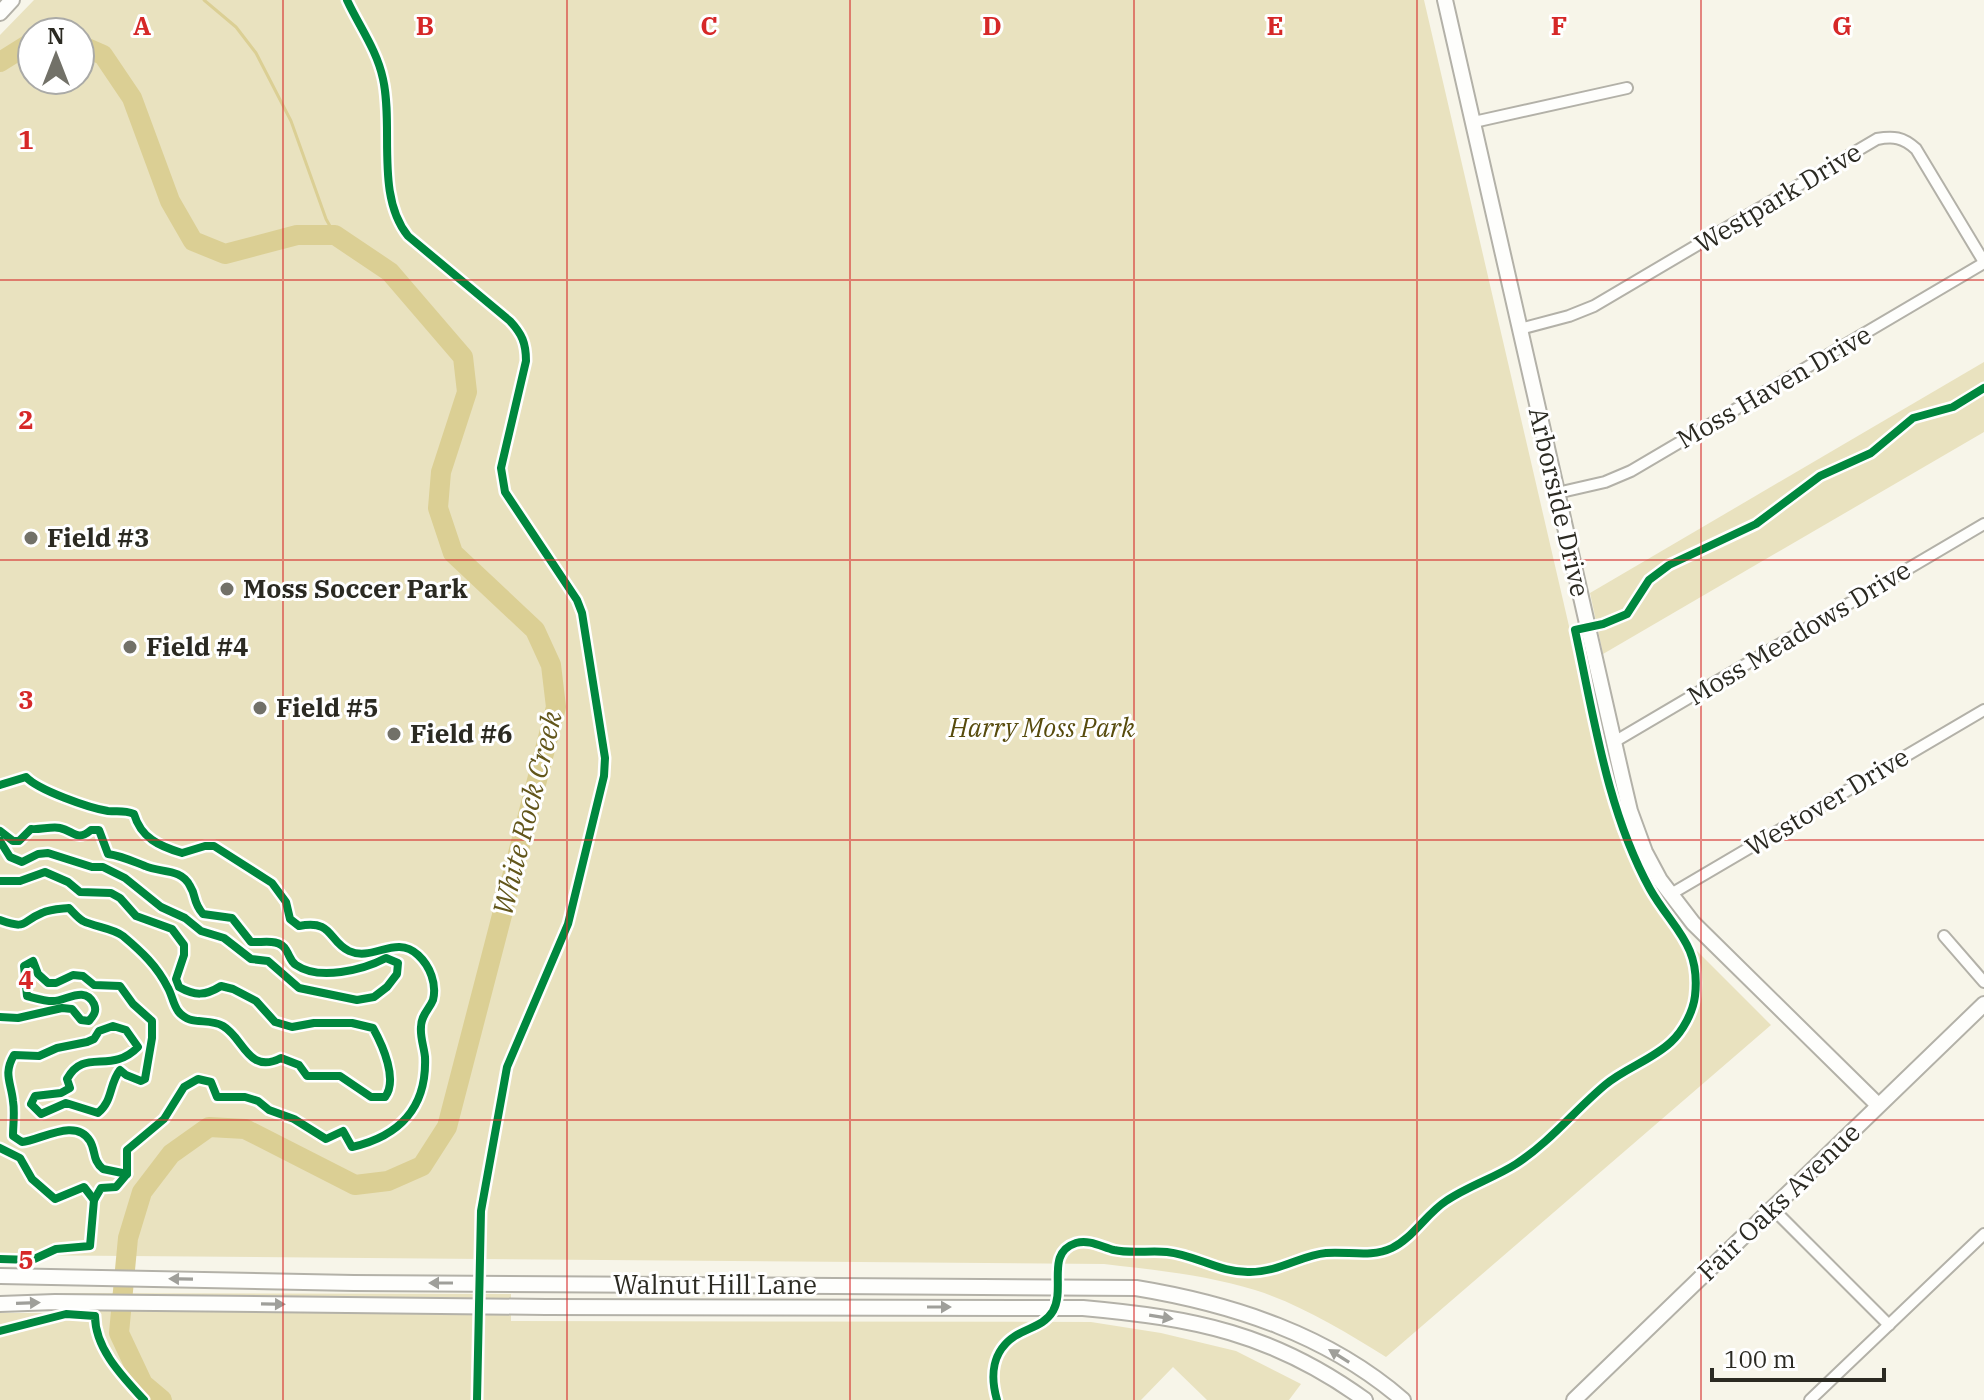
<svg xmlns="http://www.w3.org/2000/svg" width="1984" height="1400" font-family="'IBM Plex Serif',serif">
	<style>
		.green { fill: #e9e2bf; fill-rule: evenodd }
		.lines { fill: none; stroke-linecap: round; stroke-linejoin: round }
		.stream { stroke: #dbcf94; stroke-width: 3 }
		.river { stroke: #dbcf94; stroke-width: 20 }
		.street-casing { stroke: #b3b1a8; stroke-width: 14 }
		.secondary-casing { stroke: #b3b1a8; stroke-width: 18 }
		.street { stroke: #fefefc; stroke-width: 10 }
		.secondary { stroke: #fefefc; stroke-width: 14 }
		.cycleway-casing { stroke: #fff; stroke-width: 13 }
		.cycleway { stroke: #00873e; stroke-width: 8 }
		.oneway { fill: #9f9f9a }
		.grid { fill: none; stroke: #d62828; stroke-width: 2; stroke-opacity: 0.55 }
		.poi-dot { fill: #727168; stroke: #fff; stroke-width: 3 }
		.labels { text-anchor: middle; stroke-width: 6; stroke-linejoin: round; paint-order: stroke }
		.street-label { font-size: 26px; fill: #2b2a22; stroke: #fff }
		.poi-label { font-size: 26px; font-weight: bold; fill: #2b2a22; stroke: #fff; text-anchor: start }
		.park-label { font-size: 26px; font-style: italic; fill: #574b0d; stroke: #fff }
		.water-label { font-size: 28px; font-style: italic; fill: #62561b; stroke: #fff }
		.grid-label { font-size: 26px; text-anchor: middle; font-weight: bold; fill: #d62828; stroke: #fff; stroke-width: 6; stroke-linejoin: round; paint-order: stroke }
	</style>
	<rect width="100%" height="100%" fill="#f7f5e9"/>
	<!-- green -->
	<g class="green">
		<path d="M34,0H1424L1616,829L1645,891L1682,936L1771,1025L1386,1357C1344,1331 1302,1305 1255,1290C1206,1275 1155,1270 1104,1264L0,1255V35ZM80,32V80H32V32Z"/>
		<polygon points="1984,362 1984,432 1603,654 1590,593"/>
		<polygon points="60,1293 511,1294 511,1321 1091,1322 1161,1333 1236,1351 1301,1384 1289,1400 1207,1400 1173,1367 1141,1400 0,1400 0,1313 57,1313"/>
	</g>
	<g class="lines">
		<!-- stream -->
		<polyline class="stream" points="204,0 236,27 256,53 291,121 326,219 335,235"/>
		<!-- river -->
		<g class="river">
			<polyline points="80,45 103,55 132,98 170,201 193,241 225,254 297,235 335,235 390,272 463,357 467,392 441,472 438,508 453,553 535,630 551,665 556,707 447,1127 422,1166 388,1181 355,1185 245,1129 209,1127 171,1154 142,1192 128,1238 119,1333 143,1384 162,1400"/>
			<polyline points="0,62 32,42"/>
		</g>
		<defs>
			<g id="street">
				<polyline points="1474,122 1627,88"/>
				<path d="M1520,329L1569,316L1594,306L1877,139C1893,136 1903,137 1916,149L1984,262"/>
				<polyline points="1557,493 1605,482 1631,471 1984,263"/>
				<polyline points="1614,742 1984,524"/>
				<polyline points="1671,894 1984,710"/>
				<polyline points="1944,936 1984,982"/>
				<polyline points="1773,1209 1889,1325"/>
				<polyline points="1810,1400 1984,1234"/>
			</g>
			<g id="secondary">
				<polyline points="1445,0 1622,777 1630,811 1645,852 1660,880 1693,923 1878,1105"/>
				<polyline points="0,13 12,0"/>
				<path d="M0,1276L354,1283L1136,1288C1233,1304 1328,1335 1403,1400"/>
				<path d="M0,1304L55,1302L546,1307L1083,1308C1193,1318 1273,1333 1365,1400"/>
				<polyline points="1574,1400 1984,1004"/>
			</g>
		</defs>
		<!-- street casing -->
		<use href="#street" class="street-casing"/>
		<!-- secondary casing -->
		<use href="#secondary" class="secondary-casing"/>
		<!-- street -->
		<use href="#street" class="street"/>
		<!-- secondary -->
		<use href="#secondary" class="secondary"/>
		<defs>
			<g id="cycleway">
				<path d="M347,0C359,26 377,50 383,79C394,128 375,195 408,236L510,321C522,334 526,343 526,361L501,468L505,492L577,600L582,613L605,758L604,776L568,924L507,1067L481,1211L477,1400"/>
				<path d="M0,785L26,777C38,790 89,808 108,811C118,812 124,810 134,814C141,838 159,846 182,853L205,846H214L272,883L286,902L290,919L299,926C333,919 328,941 349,951C373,962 396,934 418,955C430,966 437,984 433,1000C429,1010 421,1015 421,1027C420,1037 424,1047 425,1057C427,1107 400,1136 352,1147L343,1131L326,1139L294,1119L269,1110L258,1101L245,1097H217L211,1082L198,1079L184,1087L164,1119L127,1150V1174L116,1187L101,1188L94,1200L90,1246L56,1249L32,1260L0,1259"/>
				<path d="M0,831L13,841H19L31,829C40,830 52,826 60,828C74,831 77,842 91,830H99L108,854C122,856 132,861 145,866C160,873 181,868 190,886C197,897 192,901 203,914L232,918L251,942C263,943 279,938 286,950C290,956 290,961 296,965C319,981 363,970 386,958L398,963L397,974L387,987L374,997L357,1000L299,988L268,961L251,959L224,938L201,931L185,918L161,907L125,878L103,867H92L48,853L38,854L22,862L10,857L0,841"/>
				<path d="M0,881H20L45,872L68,882L80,892L111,893L120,898L136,916L172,929L184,945V955L176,979L179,987C195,996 205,996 221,986L233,989L256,1001L275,1022L292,1027L314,1023H352L373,1028C383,1046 398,1080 385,1097H371L340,1076H307L299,1065L281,1058C248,1075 244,1038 223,1026C208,1017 190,1027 178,1011C173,1004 172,995 168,988C157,966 142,952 123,936C113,928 95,927 83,921C78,918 73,912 69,908C60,909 50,909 42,913C20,922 28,930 0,920"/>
				<path d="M0,1017L18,1018L62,1008L72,1009L81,1020L89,1021C94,1015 97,1011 94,1004C85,985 66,1001 53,1001C44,1001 35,998 27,996L24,966L33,961L38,974L48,983H56L73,975L83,976L94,985L120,986L133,1004L152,1021V1038L145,1079L141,1081L126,1075L120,1070C109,1084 113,1101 98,1113L66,1103L41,1114L31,1104L35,1096L61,1093L70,1088L67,1079C84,1047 111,1075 138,1047L126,1030L113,1026L99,1031L94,1039L87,1042L57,1048L39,1056L14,1055C3,1074 11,1082 13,1101C15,1112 13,1125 13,1136L22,1142C41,1140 76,1117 90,1141C96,1151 92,1160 103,1169L127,1174"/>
				<polyline points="0,1148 20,1158 32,1179 55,1199 84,1187 94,1200"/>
				<path d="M0,1331L66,1314L95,1316C95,1349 123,1377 144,1400"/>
				<path d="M997,1400C990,1376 992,1351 1015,1336C1029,1327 1044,1326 1053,1311C1066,1288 1045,1253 1076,1243C1089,1239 1102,1247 1114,1250C1132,1254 1150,1250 1167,1252C1196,1255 1220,1273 1250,1272C1279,1272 1302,1255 1326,1253C1348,1251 1371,1258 1392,1248C1413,1238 1426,1214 1446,1201C1468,1186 1494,1178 1516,1164C1550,1142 1574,1111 1605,1085C1625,1068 1652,1060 1671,1042C1683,1031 1693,1012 1695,996C1701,944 1672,928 1650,889C1607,811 1594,717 1575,630L1603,624L1627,614L1649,580L1669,565L1756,524L1820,476L1871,453L1913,418L1953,407L1984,388"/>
			</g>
		</defs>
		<!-- cycleway casing -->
		<use href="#cycleway" class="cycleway-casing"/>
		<!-- cycleway -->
		<use href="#cycleway" class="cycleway"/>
	</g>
	<!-- one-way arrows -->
	<defs><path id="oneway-solid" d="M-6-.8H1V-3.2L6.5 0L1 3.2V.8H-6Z" transform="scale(2)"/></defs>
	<g class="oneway">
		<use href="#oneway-solid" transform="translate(181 1279) rotate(-179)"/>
		<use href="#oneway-solid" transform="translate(441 1283) rotate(-180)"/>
		<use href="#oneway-solid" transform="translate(28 1303) rotate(-2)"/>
		<use href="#oneway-solid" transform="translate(273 1304) rotate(1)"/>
		<use href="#oneway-solid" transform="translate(939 1307)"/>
		<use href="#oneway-solid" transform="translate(1161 1317) rotate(9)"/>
		<use href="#oneway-solid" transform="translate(1339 1356) rotate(-148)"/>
	</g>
	<!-- grid -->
	<path class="grid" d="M283,0V1400M567,0V1400M850,0V1400M1134,0V1400M1417,0V1400M1701,0V1400M0,280H1984M0,560H1984M0,840H1984M0,1120H1984"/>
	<!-- markers -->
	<g class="poi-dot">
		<circle cx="31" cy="538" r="8"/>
		<circle cx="227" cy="589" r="8"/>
		<circle cx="130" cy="647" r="8"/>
		<circle cx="260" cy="708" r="8"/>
		<circle cx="394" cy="734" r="8"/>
	</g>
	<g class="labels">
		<!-- street labels -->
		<g class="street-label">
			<text transform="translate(1778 198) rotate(-31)" y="9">Westpark Drive</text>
			<text transform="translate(1774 387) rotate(-30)" y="9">Moss Haven Drive</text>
			<text transform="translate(1559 502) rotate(77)" y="9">Arborside Drive</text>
			<text transform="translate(1799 633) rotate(-31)" y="9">Moss Meadows Drive</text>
			<text transform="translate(1827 802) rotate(-31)" y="9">Westover Drive</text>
			<text transform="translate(1779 1202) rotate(-44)" y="9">Fair Oaks Avenue</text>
			<text x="715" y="1294">Walnut Hill Lane</text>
		</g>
		<!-- poi labels -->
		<g class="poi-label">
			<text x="47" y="547">Field #3</text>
			<text x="243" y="598">Moss Soccer Park</text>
			<text x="146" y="656">Field #4</text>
			<text x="276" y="717">Field #5</text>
			<text x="410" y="743">Field #6</text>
		</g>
		<!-- park labels -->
		<g class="park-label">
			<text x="1042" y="737">Harry Moss Park</text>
		</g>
		<!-- water labels -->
		<g class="water-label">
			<text transform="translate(527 813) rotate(-76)" y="10">White Rock Creek</text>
		</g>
	</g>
	<g class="grid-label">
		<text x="142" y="35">A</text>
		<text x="425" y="35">B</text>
		<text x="709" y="35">C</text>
		<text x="992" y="35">D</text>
		<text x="1275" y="35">E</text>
		<text x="1559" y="35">F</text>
		<text x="1842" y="35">G</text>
		<text x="26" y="149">1</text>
		<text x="26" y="429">2</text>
		<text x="26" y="709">3</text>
		<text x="26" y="989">4</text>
		<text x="26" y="1269">5</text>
	</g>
	<!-- north arrow -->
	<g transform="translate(56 56)"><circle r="38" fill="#ffffff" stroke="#aaaaa7" stroke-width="2"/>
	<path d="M0-6L14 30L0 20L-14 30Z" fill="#727168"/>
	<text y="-12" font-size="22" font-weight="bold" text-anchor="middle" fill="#2b2a22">N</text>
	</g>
	<!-- scale -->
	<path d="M1712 1368v12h172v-12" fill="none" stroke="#2b2a22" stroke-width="4"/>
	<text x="1724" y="1368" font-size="24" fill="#2b2a22" stroke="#ffffff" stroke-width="6" paint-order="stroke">100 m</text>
</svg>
